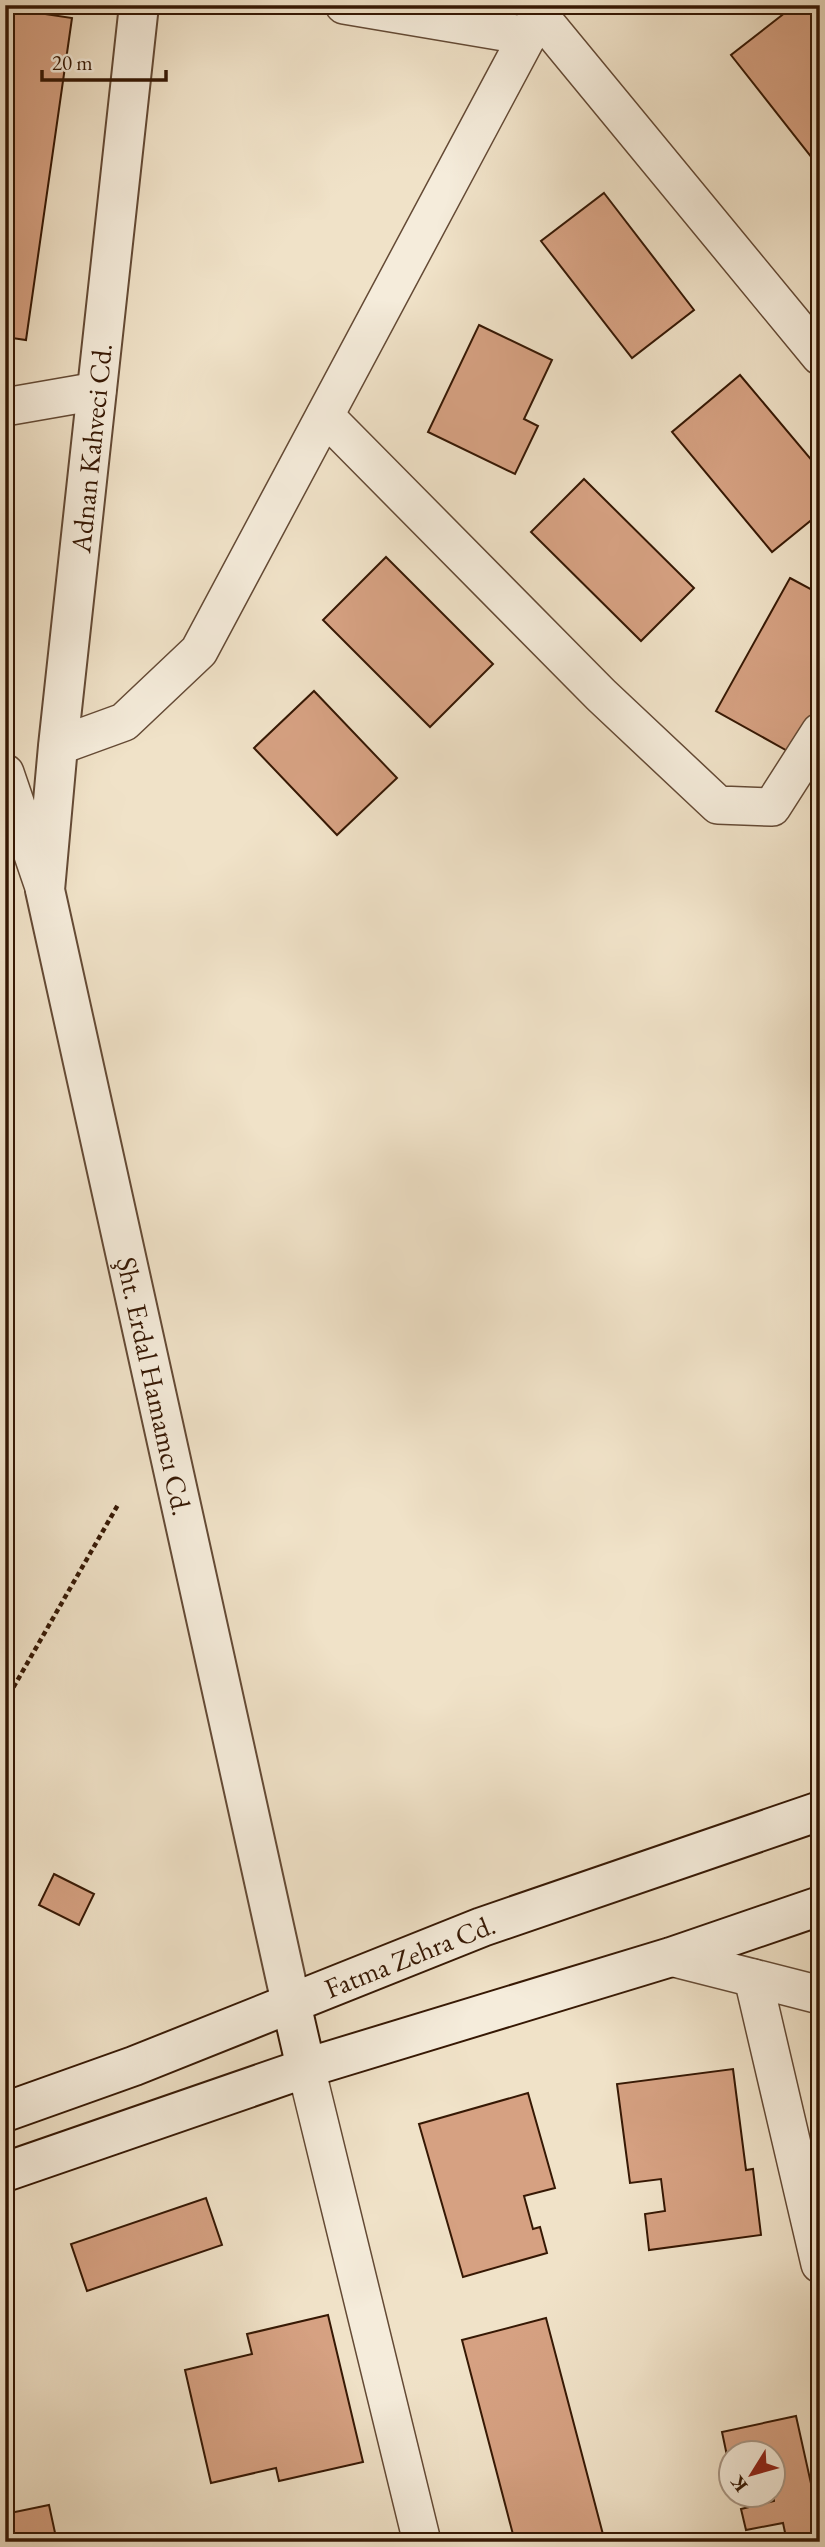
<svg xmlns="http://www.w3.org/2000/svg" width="825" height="2547" font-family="'EB Garamond',serif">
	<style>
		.building { fill: #d6a182; stroke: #361804; stroke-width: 2 }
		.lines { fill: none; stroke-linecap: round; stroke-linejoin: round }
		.minor-casing { stroke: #644a35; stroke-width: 40 }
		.tertiary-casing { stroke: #644a35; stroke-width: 42 }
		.secondary-casing { stroke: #361804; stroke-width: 42 }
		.path { stroke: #361804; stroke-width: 4.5; stroke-dasharray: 5 3.5; stroke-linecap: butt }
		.minor { stroke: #f5ecdb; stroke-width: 37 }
		.tertiary { stroke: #f5ecdb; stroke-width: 38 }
		.secondary { stroke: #f5ecdb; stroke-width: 38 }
		.labels { text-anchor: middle; stroke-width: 5; stroke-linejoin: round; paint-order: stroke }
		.street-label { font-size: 28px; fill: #361804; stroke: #f5ecdb }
	</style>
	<rect width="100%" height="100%" fill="#f0e2c8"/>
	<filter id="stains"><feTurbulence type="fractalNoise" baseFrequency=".00286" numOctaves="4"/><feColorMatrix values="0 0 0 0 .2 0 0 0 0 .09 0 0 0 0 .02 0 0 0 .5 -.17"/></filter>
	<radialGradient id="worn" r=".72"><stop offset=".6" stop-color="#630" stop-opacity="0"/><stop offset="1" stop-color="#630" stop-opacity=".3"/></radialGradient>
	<!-- building -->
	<g class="building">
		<polygon points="795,5 820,5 820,168 731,55"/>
		<polygon points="5,8 72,18 26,340 5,337"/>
		<polygon points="604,193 694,310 632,358 541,241"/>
		<polygon points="479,325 552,360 524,419 538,426 515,474 428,432"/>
		<polygon points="740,375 820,470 820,513 772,552 672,432"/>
		<polygon points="584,479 694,588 641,641 531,532"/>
		<polygon points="386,557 493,664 430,727 323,620"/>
		<polygon points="790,578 820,594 820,702 791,753 716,711"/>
		<polygon points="314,691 397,778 337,835 254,748"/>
		<polygon points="54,1874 94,1894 79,1925 39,1905"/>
		<polygon points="733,2069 746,2170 753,2169 761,2235 649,2250 645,2214 665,2211 661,2179 630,2183 617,2084"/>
		<polygon points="528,2093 555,2188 524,2196 533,2229 540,2227 547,2253 463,2277 419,2124"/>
		<polygon points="206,2198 222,2245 87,2291 71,2244"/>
		<polygon points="328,2315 363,2462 279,2481 276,2468 211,2483 185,2370 252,2354 247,2334"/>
		<polygon points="546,2318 605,2542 515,2542 462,2340"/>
		<polygon points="796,2416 820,2524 820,2542 787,2542 783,2523 746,2530 741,2509 774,2501 772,2452 730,2452 730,2470 722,2432"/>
		<polygon points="49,2505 57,2542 5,2542 5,2514"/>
	</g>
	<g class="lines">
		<defs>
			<g id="minor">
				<polyline points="344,5 528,36"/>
				<polyline points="539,15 820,356"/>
				<polyline points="5,407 97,391"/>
				<polyline points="325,416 601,695 718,805 772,807 820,732"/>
				<polyline points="58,746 124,722 199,651 544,5"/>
				<polyline points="5,773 45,890"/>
				<polyline points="671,1957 820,1995"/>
				<polyline points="753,1978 820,2264"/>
				<polyline points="306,2068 422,2542"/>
			</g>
			<g id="tertiary">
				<path id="s1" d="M139,5L58,746L45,890L291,2003"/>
			</g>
			<g id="secondary">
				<polyline points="291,2003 306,2068"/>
				<path id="s2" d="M5,2112L134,2066L482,1927L820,1811"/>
				<polyline points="5,2172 306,2068 671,1957 820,1906"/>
			</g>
		</defs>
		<!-- minor casing -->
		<use href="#minor" class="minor-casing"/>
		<!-- tertiary casing -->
		<use href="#tertiary" class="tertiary-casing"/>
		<!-- secondary casing -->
		<use href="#secondary" class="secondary-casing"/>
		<!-- path -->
		<polyline class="path" points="5,1702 119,1503"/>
		<!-- minor -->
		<use href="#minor" class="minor"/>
		<!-- tertiary -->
		<use href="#tertiary" class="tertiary"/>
		<!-- secondary -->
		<use href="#secondary" class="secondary"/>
	</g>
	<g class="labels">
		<!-- street labels -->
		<g class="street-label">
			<text transform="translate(91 448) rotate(-84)" y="10">Adnan Kahveci Cd.</text>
			<text dy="10" stroke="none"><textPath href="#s1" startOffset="1398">Şht. Erdal Hamamcı Cd.</textPath></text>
			<text dy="10" stroke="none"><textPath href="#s2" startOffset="434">Fatma Zehra Cd.</textPath></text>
		</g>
	</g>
	<!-- margin -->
	<rect width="825" height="2547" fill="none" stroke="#f0e2c8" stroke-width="28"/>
	<rect x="7" y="7" width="811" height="2533" fill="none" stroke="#361804" stroke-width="3.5"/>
	<rect x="14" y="14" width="797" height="2519" fill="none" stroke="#361804" stroke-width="2"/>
	<!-- north arrow -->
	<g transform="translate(752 2474) rotate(233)"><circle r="33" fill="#f5ecdb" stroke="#a99785" stroke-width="2"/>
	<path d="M0-5L12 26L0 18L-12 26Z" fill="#8f2418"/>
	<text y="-10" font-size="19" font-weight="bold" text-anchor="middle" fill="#361804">K</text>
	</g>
	<!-- scale -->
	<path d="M42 70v10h124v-10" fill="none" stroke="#361804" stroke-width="3.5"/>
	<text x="52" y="70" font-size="21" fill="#361804" stroke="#f5ecdb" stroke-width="5" paint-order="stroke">20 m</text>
	<rect width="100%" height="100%" filter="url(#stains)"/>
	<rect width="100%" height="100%" fill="url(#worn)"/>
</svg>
